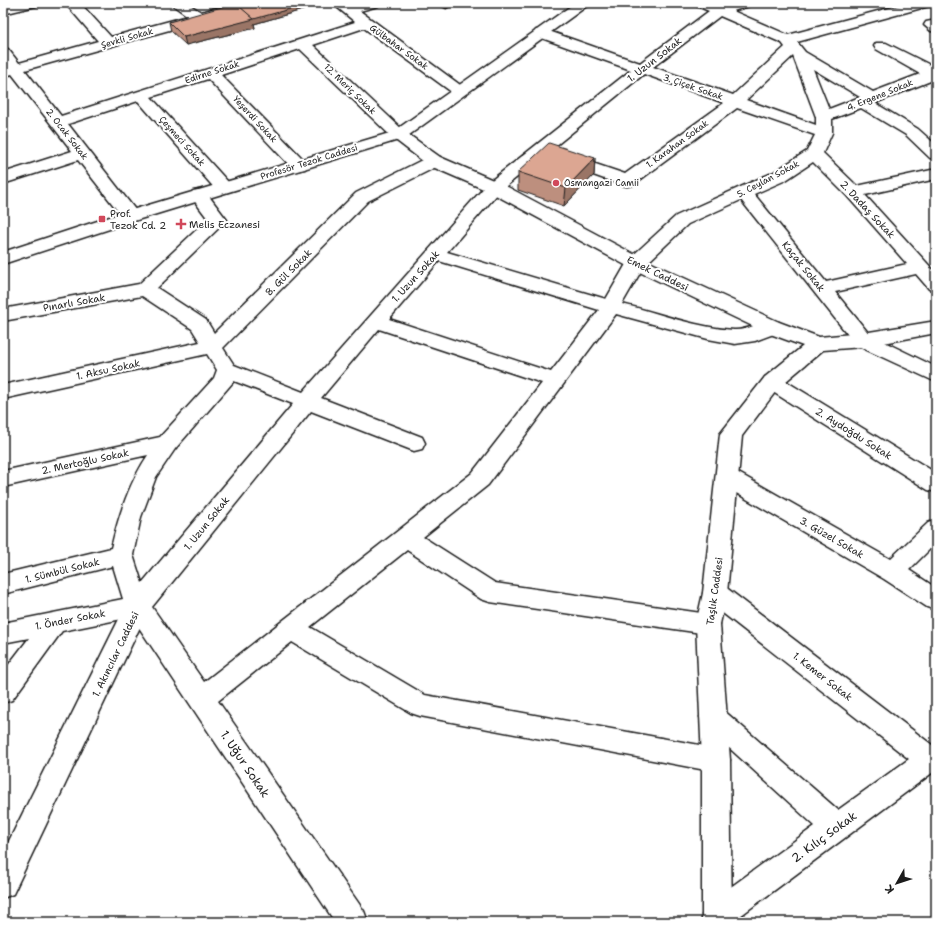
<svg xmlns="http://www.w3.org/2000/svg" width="939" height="925" font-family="'Shantell Sans',sans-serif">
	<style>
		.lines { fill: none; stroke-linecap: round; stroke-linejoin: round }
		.minor-casing { stroke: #1c1c1c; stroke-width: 3 }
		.tertiary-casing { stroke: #1c1c1c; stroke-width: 3 }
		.primary-casing { stroke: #1c1c1c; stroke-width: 3 }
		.minor { fill: #fff; fill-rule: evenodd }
		.tertiary { fill: #fff; fill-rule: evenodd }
		.primary { fill: #fff; fill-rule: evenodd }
		.wall { fill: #bd8f7e; stroke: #1c1c1c }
		.shaded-wall { fill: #9a7466; stroke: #1c1c1c }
		.building { fill: #dca692; stroke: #1c1c1c }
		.poi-dot { fill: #d1495b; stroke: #fff; stroke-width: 1.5 }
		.labels { text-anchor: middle; stroke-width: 4; stroke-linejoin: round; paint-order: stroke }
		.far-street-label { font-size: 9px; fill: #1c1c1c; stroke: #fff }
		.far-poi-label { font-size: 9px; fill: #1c1c1c; stroke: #fff; text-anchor: start }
		.street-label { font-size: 10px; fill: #1c1c1c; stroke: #fff }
		.poi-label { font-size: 10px; fill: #1c1c1c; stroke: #fff; text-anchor: start }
		.near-street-label { font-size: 12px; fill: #1c1c1c; stroke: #fff }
	</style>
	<rect width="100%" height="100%" fill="#fff"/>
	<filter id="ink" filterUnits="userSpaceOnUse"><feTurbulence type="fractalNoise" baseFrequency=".025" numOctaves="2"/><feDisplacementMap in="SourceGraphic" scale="8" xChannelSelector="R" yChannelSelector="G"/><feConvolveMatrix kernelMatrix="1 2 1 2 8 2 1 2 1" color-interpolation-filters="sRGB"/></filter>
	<g filter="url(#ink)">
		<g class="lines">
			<defs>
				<g id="minor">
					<polygon points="14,3 38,3 36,6 3,14 3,6"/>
					<polygon points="65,3 80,3 111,37 188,16 170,3 187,3 201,12 235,3 258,3 256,6 25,70 61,116 355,22 332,3 348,3 351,5 357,3 380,3 378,6 360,11 467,90 465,93 453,93 364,28 313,45 405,132 407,135 405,138 399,140 393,138 300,49 221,75 305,161 307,165 305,169 299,170 293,169 208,79 151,97 229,183 232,187 229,191 223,192 217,191 138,101 68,124 140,216 137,220 131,221 125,220 78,160 3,184 3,173 72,151 12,74 3,77 3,67 6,66 3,62 3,48 8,49 19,63 98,41"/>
					<path d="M695,3H714L720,6L729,3H751L749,6L733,11L788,35L908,3H931L929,6L797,42L805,52L873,92L920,74L876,49L874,46L876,43H886L936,68V81L933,80L875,103L918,129L936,145V159L930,158L906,135L861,108L832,119V133L823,153L857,186L936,169V179L865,195L936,273V291L929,289L916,274L835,292L870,335L936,367V382L856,345L741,200L688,224L644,266L622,304C659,313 697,328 734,330C750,331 764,318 779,322L782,327L779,332L755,341L735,344L708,339L616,314L488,485L423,537L495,583L708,614L717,617L720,624L717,631L708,634L490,602L481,599L407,550L310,627L425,695L716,748L726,751L730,760L726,769L716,772L420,716L411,713L292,642L218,701L364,911L368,922H335L132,617L62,631L12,700L3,703V672L29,638L3,643V623L123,599L113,566L3,594V574L111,548C119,515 129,483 148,455L3,487V471L160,437L214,378L217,370L207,354L3,399V385L200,342L192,329L142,296L3,321V309L139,284L208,219L190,195L193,191L199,190L205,191L227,220L157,288L206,320L214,333L356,193L428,157L434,156L440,157L442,161L440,165L368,201L223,348L234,365L303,392L488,183L631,70L536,36L534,33L536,30H546L640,63L709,11L697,6ZM720,16L782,43L785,47L733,95L653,67ZM793,56L816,117V125L746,100ZM813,69L860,97L829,109ZM644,74L724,103L625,174L566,154L560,155L558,159L560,163L621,185L627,186L633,185L737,108L815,135L807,151L774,172L676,216L629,259L606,299L447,252L500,191ZM813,162L847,196L907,264L826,282L754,194L786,180ZM439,261L599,310L551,372L389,319ZM379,329L542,383L472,473L204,682L152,607L311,411L414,451L422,449L425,443L422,437L321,398ZM234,381L293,404L142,583L133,555L141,517L156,477L175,449Z"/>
					<polygon points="931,21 936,22 936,32 931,31 924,25 926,22"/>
					<polygon points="772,375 779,377 936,473 936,492 928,490 765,387 762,382 765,377"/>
					<polygon points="727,469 735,471 890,559 928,523 936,520 936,543 909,570 936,588 936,610 927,607 884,579 719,483 716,477 719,471"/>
					<polygon points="715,583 724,586 936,748 936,770 732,922 705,922 702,915 706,905 815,826 704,725 700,717 704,709 713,705 722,709 838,810 909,759 706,600 703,593 706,586"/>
				</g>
				<g id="tertiary">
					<polygon points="399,130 405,132 440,157 500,183 643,259 779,322 819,337 863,333 936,321 936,333 863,347 823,350 779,387 742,436 727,593 720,624 730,760 732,922 702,922 702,760 696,624 703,593 720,434 765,377 803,346 765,332 629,267 488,191 428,165 393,138 391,135 393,132"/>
					<polygon points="138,596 147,599 150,606 13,894 3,898 3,853 129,599"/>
				</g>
				<polygon id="primary" points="575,3 591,3 405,138 137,220 3,264 3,252 125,212 393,132"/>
			</defs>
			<!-- minor casing -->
			<use href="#minor" class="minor-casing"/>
			<!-- tertiary casing -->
			<use href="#tertiary" class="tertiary-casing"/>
			<!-- primary casing -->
			<use href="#primary" class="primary-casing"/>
			<!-- minor -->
			<use href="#minor" class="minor"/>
			<!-- tertiary -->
			<use href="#tertiary" class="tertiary"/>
			<!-- primary -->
			<use href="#primary" class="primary"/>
		</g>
		<!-- wall -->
		<g class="wall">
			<polygon points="251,3 323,3 323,4 254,24 255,28 186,45 171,31 169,22 239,6"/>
			<polygon points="434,3 458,3 446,9"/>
			<polygon points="595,158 594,175 564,206 518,190 518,172"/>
		</g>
		<!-- shaded-wall -->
		<g class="shaded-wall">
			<polygon points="293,3 323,3 323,4 254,24 255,28 186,45 184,37 293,8"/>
			<polygon points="446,3 458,3 446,9"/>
			<polygon points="595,158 594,175 564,206 566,188"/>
		</g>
		<!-- building -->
		<g class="building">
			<polygon points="236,3 254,19 184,37 169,22"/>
			<polygon points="251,3 288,3 293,8 254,19 239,6"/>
			<polygon points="549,143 595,158 566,188 518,172"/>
		</g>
	</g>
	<!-- markers -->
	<g class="poi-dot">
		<circle cx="556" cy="183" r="4"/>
		<rect x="98" y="215" width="8" height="8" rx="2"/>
		<path d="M179 218h4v4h4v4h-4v4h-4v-4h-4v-4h4z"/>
	</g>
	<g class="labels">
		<!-- far-street labels -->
		<g class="far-street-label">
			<text transform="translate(127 38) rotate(-16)" y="3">Şevkli Sokak</text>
			<text transform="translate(399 47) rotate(36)" y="3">Gülbahar Sokak</text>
			<text transform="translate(212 72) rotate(-18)" y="3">Edirne Sokak</text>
			<text transform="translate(693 87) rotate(19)" y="3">3. Çiçek Sokak</text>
			<text transform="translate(350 89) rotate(44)" y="3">12. Meriç Sokak</text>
			<text transform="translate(880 95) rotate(-22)" y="3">4. Ergene Sokak</text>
			<text transform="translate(255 119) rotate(47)" y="3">Yeşerdi Sokak</text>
			<text transform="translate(67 134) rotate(52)" y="3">2. Ocak Sokak</text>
			<text transform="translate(182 141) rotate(48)" y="3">Çeşmeci Sokak</text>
			<text transform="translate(677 144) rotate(-36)" y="3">1. Karahan Sokak</text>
			<text transform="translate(309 162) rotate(-17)" y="3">Profesör Tezok Caddesi</text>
			<text transform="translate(768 179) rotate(-28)" y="3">5. Ceylan Sokak</text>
		</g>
		<!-- far-poi labels -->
		<g class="far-poi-label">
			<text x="564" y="186">Osmangazi Camii</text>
		</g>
		<!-- street labels -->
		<g class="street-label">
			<text transform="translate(654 59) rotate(-38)" y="4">1. Uzun Sokak</text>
			<text transform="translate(868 209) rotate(47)" y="4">2. Dadaş Sokak</text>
			<text transform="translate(804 266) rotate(51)" y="4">Kaçak Sokak</text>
			<text transform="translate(288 272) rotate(-45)" y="4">8. Gül Sokak</text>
			<text transform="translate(658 273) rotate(26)" y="4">Emek Caddesi</text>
			<text transform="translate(415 276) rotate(-48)" y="4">1. Uzun Sokak</text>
			<text transform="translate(74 302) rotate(-10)" y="4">Pınarlı Sokak</text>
			<text transform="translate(108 369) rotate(-12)" y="4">1. Aksu Sokak</text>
			<text transform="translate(854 433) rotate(32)" y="4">2. Aydoğdu Sokak</text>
			<text transform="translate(85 461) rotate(-12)" y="4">2. Mertoğlu Sokak</text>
			<text transform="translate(206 523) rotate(-51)" y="4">1. Uzun Sokak</text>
			<text transform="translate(832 537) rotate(30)" y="4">3. Güzel Sokak</text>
			<text transform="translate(62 570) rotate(-14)" y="4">1. Sümbül Sokak</text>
			<text transform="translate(714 591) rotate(-82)" y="4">Taşlık Caddesi</text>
			<text transform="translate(70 619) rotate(-11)" y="4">1. Önder Sokak</text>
			<text transform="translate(115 654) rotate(-64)" y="4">1. Akıncılar Caddesi</text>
			<text transform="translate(823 676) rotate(38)" y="4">1. Kemer Sokak</text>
		</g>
		<!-- poi labels -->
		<g class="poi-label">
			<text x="110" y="217">Prof.<tspan x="110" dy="12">Tezok Cd. 2</tspan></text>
			<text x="189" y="228">Melis Eczanesi</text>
		</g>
		<!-- near-street labels -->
		<g class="near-street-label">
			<text transform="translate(245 764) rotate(56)" y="4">1. Uğur Sokak</text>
			<text transform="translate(824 837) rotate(-36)" y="4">2. Kılıç Sokak</text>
		</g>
	</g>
	<!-- margin -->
	<rect width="939" height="925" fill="none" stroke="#fff" stroke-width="16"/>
	<rect x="8" y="8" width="923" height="909" fill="none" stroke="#1c1c1c" stroke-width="1.5" filter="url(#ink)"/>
	<!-- north arrow -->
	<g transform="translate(897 883) rotate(231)" stroke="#ffffff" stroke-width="3" paint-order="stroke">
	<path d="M0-3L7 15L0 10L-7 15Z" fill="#1c1c1c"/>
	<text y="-6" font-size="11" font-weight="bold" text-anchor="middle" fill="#1c1c1c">K</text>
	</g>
</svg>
